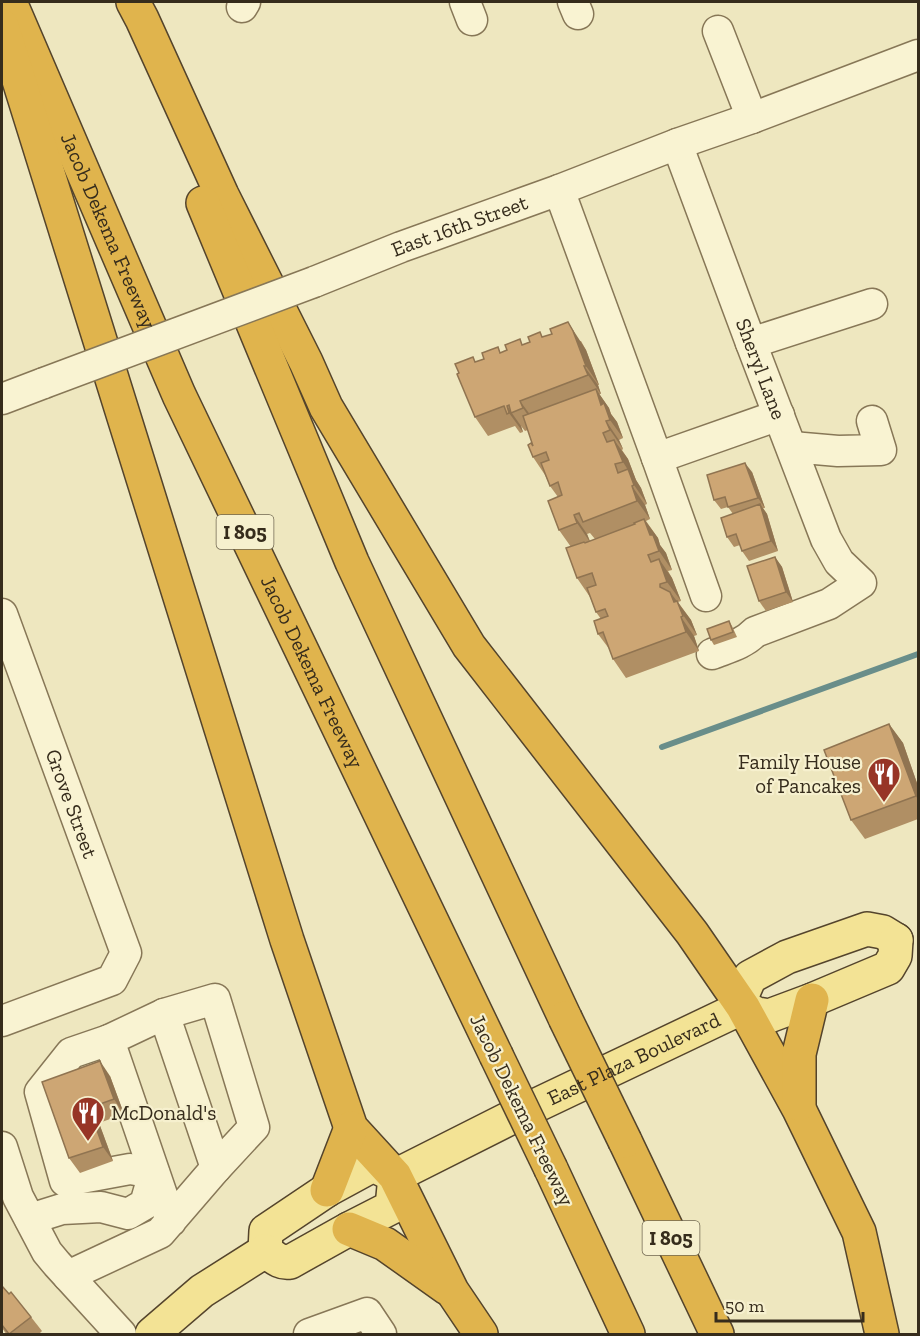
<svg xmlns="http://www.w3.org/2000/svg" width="920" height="1336" font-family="'Zilla Slab',serif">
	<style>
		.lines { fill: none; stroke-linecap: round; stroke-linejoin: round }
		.stream { stroke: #698e8a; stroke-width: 6 }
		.minor-casing { stroke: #877757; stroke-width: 33 }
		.major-casing { stroke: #54442c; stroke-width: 36 }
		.highway-casing { stroke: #54442c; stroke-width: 36 }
		.minor { stroke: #f9f3d2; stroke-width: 30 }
		.major { stroke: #f3e395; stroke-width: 33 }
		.highway { stroke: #e0b44d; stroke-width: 33 }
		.minor-bridge-casing { stroke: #877757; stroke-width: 33; stroke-linecap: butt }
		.highway-bridge-casing { stroke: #54442c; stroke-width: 36; stroke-linecap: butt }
		.minor-bridge { stroke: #f9f3d2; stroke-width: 30 }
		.highway-bridge { stroke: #e0b44d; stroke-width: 33 }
		.wall { fill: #b08f64; fill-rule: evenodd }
		.shaded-wall { fill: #907451 }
		.building { fill: #cda674; stroke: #907451; stroke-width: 1.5 }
		.labels { text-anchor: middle; stroke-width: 4.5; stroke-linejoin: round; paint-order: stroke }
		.shield { fill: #f6f0ce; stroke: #706751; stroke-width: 1.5 }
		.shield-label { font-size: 20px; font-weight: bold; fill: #362c1c }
		.street-label { font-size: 21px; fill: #362c1c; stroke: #f6f0ce }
		.poi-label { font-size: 21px; fill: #362c1c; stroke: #f6f0ce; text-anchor: end }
	</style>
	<rect width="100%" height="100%" fill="#eee7bf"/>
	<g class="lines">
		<!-- stream -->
		<polyline class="stream" points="662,747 918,654"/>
		<defs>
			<g id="minor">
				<polyline points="465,2 472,20"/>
				<polyline points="573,2 578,14"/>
				<polyline points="242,7 245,2"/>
				<polyline points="718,31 752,118"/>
				<path id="s1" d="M677,144L751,343L826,539L839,562L861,583L829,604L755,632C744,644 727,648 712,654"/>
				<polyline points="559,190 657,458 706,596"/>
				<path id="s2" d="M314,282L401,247L559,190L677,144L752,118L918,55"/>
				<polyline points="751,343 872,304"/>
				<polyline points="2,399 44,383"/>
				<polyline points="792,447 838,451 881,450 872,421"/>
				<polyline points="657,458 779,415"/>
				<path id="s3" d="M2,614L126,953L112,980L2,1021"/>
				<polyline points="164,1014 215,999 254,1127 216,1168"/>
				<polyline points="2,1147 18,1197 47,1252 57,1264 121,1334"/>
				<polyline points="30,1219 62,1209 101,1207 128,1214 145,1204 154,1173 130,1169 65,1181 40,1092 71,1053 109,1040"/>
				<polyline points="68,1276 160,1233 216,1168 164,1014 109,1040 171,1221"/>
				<polyline points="309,1334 367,1313 381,1334"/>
			</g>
			<g id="major">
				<polyline points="743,1007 743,993 750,977 787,957 867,929 883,932 896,940"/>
				<polyline points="743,1007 757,1014 769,1016 812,1000 888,968 895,956 896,940"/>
				<path id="s4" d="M395,1176L516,1115L743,1007"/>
				<path d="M265,1251C273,1256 280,1264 290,1262L349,1229L392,1207L395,1176"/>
				<polyline points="265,1251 266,1231 327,1190 373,1165 395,1176"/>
				<polyline points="152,1334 202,1291 265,1251"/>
			</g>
			<g id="highway">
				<path id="s5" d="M10,2L179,395L496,1055"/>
				<polyline points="133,2 142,19 222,195 306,362 326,407 469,646 692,933 743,1007 799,1109 859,1232 882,1334"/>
				<polyline points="2,26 287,940 351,1128 395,1176 452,1291 481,1334"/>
				<polyline points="203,203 352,562 565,1018"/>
				<polyline points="799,1104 799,1054 812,1000"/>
				<polyline points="625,1141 717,1334"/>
				<polyline points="551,1169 628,1334"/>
				<polyline points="327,1190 351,1128"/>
				<polyline points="349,1229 385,1244 447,1288"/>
			</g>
		</defs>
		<!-- minor casing -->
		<use href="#minor" class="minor-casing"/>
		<!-- major casing -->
		<use href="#major" class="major-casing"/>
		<!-- highway casing -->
		<use href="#highway" class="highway-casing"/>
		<!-- minor -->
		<use href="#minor" class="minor"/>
		<!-- major -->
		<use href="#major" class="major"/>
		<!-- highway -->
		<use href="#highway" class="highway"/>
		<defs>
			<polyline id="minor-bridge" points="44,383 314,282"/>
			<g id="highway-bridge">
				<polyline points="565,1018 625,1141"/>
				<polyline points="496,1055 551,1169"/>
			</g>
		</defs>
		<!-- minor-bridge casing -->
		<use href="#minor-bridge" class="minor-bridge-casing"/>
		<!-- highway-bridge casing -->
		<use href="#highway-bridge" class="highway-bridge-casing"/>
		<!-- minor-bridge -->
		<use href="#minor-bridge" class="minor-bridge"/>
		<!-- highway-bridge -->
		<use href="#highway-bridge" class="highway-bridge"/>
	</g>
	<!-- wall -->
	<g class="wall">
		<path d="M543,337L581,341L586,350L599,385H598L601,394H599L609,408L611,414L617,422L623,438L619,440L623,449L622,450L628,459L636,480L641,488L647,504L645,505L650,519L646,521L658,538L660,545L666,553L672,570L668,571L672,578L681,601L678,602L691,620L697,635L694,636L699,651L626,678L613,659L610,650L598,634L601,619L596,612L590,597L577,578L571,547L559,530L558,497L550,486L545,475L533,457V446L528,430L525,431L521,426L523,432L520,433L515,426L488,436L475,417L476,362ZM590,533L595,539L590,541L587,534Z"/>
		<polygon points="752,472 765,508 763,508 767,514 778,551 749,561 742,551 740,545 734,547 727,537 733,514 728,507 721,509 714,500"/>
		<polygon points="775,557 782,567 793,602 766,611 759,601"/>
		<polygon points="729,621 732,626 737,637 714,645 711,640"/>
		<polygon points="889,724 903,743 918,786 918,819 865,839 851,820"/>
		<polygon points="110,1076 124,1114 99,1123 113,1161 80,1173 69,1158 42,1082"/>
		<polygon points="2,1286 31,1317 42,1331 38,1335 7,1335 2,1328"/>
	</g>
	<!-- shaded-wall -->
	<g class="shaded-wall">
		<polygon points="568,322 586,350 599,385 586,366"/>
		<polygon points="584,366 598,385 601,394 588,375"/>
		<polygon points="596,389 609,408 611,414 617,422 623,438 610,420 601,405"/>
		<polygon points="520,401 534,420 536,427 523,408"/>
		<polygon points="507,406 521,426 523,432 509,413"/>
		<polygon points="606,421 619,440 623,449 610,430"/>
		<polygon points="614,440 628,459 636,480 641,488 647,504 634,485 628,470 623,462"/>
		<polygon points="745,463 752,472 765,508 758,498"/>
		<polygon points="632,486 645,505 650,519 637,501"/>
		<polygon points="760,504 767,514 778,551 771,541"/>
		<polygon points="574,515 587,534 590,542 577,523"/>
		<polygon points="644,519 658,538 660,545 666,553 672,570 659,551 650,535"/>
		<polygon points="775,557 782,567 793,602 786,592"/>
		<polygon points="659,559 672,578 681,601 667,582"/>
		<polygon points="670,592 691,620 697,635 674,602"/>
		<polygon points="681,617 694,636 699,651 686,632"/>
		<polygon points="889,724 903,743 918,786 918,800 916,796"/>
		<polygon points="100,1061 110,1076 124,1114 114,1099"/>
		<polygon points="89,1108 99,1123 113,1161 103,1147"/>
	</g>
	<!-- building -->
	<g class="building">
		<polygon points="568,322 573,331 586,366 584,366 588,375 520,401 523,408 511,413 509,405 507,406 509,413 507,414 504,406 475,417 457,374 459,373 455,364 473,357 475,362 484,359 482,353 498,347 500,353 507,350 505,345 520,339 522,345 530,342 528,337 540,332 542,337 552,334 550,329"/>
		<polygon points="596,389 601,405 604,403 610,420 606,421 610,430 603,433 607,442 614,440 623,462 615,464 618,473 628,469 634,485 632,486 637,501 583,522 579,513 574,515 577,523 559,530 548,501 562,495 558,482 550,486 541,463 549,460 546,452 533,457 528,445 531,443 533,446 523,416"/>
		<polygon points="745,463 758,498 728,507 725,497 714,500 707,475"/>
		<polygon points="760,504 771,541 742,551 736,534 727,537 721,518"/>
		<polygon points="644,519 650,535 653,535 659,551 648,555 651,562 659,559 667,582 660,584 660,587 670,592 674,602 677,601 683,616 681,617 686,632 613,659 603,632 598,634 594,621 608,616 605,609 596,612 587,588 596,585 592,573 577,578 566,548 584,542 585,543 635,524 634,523"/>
		<polygon points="775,557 786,592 759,601 747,566"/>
		<polygon points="729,621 733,632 711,640 707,629"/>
		<polygon points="889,724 916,796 851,820 824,750"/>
		<polygon points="100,1061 114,1099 89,1108 103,1147 69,1158 42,1082"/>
		<polygon points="2,1286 9,1294 11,1292 31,1317 9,1334 2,1325"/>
	</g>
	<!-- icons -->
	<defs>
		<symbol id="restaurant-pin" viewBox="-11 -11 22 30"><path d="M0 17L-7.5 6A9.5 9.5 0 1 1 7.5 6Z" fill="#973526" stroke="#f6f0ce"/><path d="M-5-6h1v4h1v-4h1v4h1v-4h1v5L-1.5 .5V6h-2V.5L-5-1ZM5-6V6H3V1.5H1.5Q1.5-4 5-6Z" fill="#fff"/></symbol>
	</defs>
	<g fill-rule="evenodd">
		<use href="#restaurant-pin" x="865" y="755" width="38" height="52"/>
		<use href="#restaurant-pin" x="69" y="1094" width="38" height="52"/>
	</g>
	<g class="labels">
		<!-- shield labels -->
		<g class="shield">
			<rect x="216.5" y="515" width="57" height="34" rx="4.5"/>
			<rect x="642.5" y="1221" width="57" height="34" rx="4.5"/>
		</g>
		<g class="shield-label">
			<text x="245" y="539">I 805</text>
			<text x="671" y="1245">I 805</text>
		</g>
		<!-- street labels -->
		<g class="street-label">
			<text dy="7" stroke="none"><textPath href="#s2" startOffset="156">East 16th Street</textPath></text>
			<text dy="7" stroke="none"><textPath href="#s5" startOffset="249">Jacob Dekema Freeway</textPath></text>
			<text dy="7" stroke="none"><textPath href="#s1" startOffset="240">Sheryl Lane</textPath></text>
			<text dy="7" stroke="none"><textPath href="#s5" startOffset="735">Jacob Dekema Freeway</textPath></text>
			<text dy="7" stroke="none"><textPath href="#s3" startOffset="202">Grove Street</textPath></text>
			<text dy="7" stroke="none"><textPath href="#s4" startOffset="266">East Plaza Boulevard</textPath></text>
			<text transform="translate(522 1110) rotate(64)" y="7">Jacob Dekema Freeway</text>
		</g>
		<!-- poi labels -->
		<g class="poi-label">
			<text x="861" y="769">Family House<tspan x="861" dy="24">of Pancakes</tspan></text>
			<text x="111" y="1120" text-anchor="start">McDonald's</text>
		</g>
	</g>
	<!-- border -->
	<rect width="920" height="1336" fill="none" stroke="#362c1c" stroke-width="6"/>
	<!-- scale -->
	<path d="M716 1312v9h147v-9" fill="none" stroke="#362c1c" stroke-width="3"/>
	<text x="725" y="1312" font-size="18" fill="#362c1c" stroke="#f6f0ce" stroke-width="4.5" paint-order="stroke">50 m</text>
</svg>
